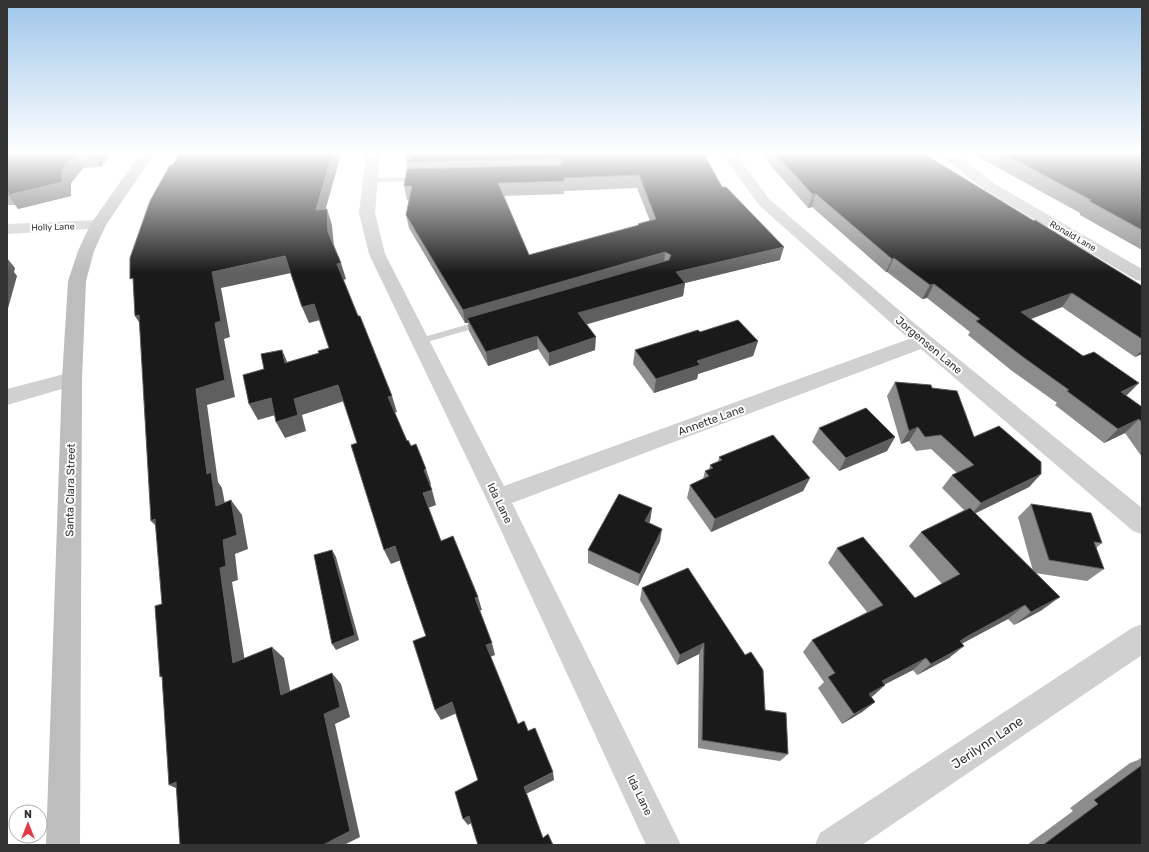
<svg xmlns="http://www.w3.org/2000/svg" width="1149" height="852" font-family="Rubik,sans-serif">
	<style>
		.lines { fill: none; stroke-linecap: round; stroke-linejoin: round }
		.lane { fill: #d0d0d0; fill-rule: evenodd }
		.street { fill: #d0d0d0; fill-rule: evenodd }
		.secondary { fill: #bdbdbd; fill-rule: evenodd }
		.wall { fill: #8c8c8c; fill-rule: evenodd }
		.shaded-wall { fill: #5f5f5f }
		.building { fill: #1a1a1a; stroke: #5f5f5f; fill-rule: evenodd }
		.labels { text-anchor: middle; stroke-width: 4; stroke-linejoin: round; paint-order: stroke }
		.far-street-label { font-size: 9px; fill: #333; stroke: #fff }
		.street-label { font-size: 11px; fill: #333; stroke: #fff }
		.near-street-label { font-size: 13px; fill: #333; stroke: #fff }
	</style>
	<rect width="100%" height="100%" fill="#fff"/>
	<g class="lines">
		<!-- lane -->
		<g class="lane">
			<polygon points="420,177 423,177 423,181 370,182 366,180 370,178"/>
			<polygon points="483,320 486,321 488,323 486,325 420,344 415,341 417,339"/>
		</g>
		<!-- street -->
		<g class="street">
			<polygon points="366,154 380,154 375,213 385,254 504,486 909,339 759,205 722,154 736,154 769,199 913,322 1142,508 1142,534 1133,531 921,349 512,503 681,845 646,845 486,498 369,254 359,213"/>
			<polygon points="939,154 955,154 995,184 1142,269 1142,281 1136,280 985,190"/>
			<polygon points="98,220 104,222 106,225 104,228 7,234 7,224"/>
			<polygon points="72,372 79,374 82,379 79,384 7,405 7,389"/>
			<polygon points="1142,624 1142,655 862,845 815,845 820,833 1132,628"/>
		</g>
		<!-- secondary -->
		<polygon class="secondary" points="140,154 154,154 106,225 94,251 86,281 82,379 80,845 46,845 62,379 68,281 78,251 90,225"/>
	</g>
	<!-- wall -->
	<g class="wall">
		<polygon points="7,154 110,154 101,167 83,168 71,183 71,196 18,209 16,205 7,205"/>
		<path d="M704,154L722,187L780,260L685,283L683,296L586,324L595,350L549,366L538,349L488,366L469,331L468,323H465L409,228L406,215L409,200H407L404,186L407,169L405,157ZM637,188L650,221L638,224V226L529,255L504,196L564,194V191Z"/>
		<polygon points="763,154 924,154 1142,286 1142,354 1135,357 1062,307 1031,319 1127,396 1142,407 1142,457 1125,433 1104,443 1055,405 1057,403 1012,371 968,335 970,332 927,298 922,299 887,272 886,272 812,207 808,208 772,167"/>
		<polygon points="973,154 1142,154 1142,250 1080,215 1080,213"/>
		<polygon points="700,332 758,341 753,356 698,374 697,379 654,393 633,364 635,350"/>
		<polygon points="895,382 932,388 974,437 1041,474 1029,487 975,513 1033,571 1018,517 1031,504 1102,543 1096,548 1104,569 1087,581 1035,573 1042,610 1014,625 1008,619 962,643 949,658 917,675 913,670 885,684 885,685 871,697 875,702 862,712 842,724 818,688 824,682 803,652 812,640 867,612 828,563 837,548 915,598 942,584 909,546 921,532 964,510 942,488 952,475 957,473 931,449 916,451 909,441 901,444 887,396"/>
		<polygon points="819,428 895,437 887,451 839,471 812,442"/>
		<polygon points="719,457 810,478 803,491 711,532 687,498 690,485 703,479 705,471 709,470 710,465 718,462"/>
		<polygon points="652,508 650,521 649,523 660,541 638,586 588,563 588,550"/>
		<polygon points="688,568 788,754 780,761 698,748 699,654 677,665 640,600 642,588"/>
		<polygon points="1142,757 1142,845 1027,845 1073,811 1070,808 1130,763 1138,760"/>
	</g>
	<!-- shaded-wall -->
	<g class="shaded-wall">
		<polygon points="75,154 83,168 71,183 71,196 18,209 8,195 62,170"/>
		<polygon points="93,154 110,154 101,167"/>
		<polygon points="332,154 341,154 321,226 316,210"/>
		<polygon points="812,194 816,194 812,207 808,208"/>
		<polygon points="327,209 332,225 334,248 328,232"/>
		<polygon points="784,247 780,260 685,283 683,296 578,327 578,313 676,272"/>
		<polygon points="665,252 664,266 467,318 468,323 465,323 463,310"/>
		<polygon points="285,256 291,273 221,288 230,337 224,339 235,397 207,405 218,482 222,488 228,520 216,506 207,474 196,389 215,323 212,272"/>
		<polygon points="7,258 15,268 14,272 17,276 7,312"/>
		<polygon points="894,258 887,272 886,272 892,259"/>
		<polygon points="341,263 346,279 343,280 337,264"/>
		<polygon points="934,284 927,298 922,299 930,285"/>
		<polygon points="1072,293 1062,307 1012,326 1021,312"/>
		<polygon points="314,304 320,320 309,323 302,307"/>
		<polygon points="139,315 146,333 135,316"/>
		<polygon points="537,336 538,349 488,366 486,352"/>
		<polygon points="596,337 595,350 549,366 549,353"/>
		<polygon points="758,341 753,356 698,374 697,379 654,393 656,379 697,361"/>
		<polygon points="282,350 289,366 285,363"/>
		<polygon points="1142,350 1142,354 1135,357"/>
		<polygon points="1139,383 1125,397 1121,392"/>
		<polygon points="338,385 344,401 302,415 306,431 285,438 276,422 294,399"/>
		<polygon points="392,396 397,412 393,413 388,397"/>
		<polygon points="271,398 279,414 258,420 249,404"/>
		<polygon points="1139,419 1125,433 1104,443 1118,429"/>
		<polygon points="918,427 909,441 901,444 909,431"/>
		<polygon points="895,437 887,451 839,471 846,458"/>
		<polygon points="426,469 431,484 429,485 424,470"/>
		<polygon points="1041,474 1029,487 970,516 981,503"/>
		<polygon points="810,478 803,491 711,532 715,519"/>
		<polygon points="432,490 436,505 428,508 423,493"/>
		<polygon points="231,500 242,515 248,549 235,554 238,580 232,582 247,674 233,663 220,568 223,540"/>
		<polygon points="652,508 650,521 643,534 645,521"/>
		<polygon points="155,519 165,535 151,521"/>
		<polygon points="662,529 660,541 638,586 640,574"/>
		<polygon points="395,546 401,560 391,564 384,550"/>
		<polygon points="332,550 336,557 359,640 336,650 332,644"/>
		<polygon points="478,597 482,610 478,611 475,598"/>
		<polygon points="1060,597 1042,610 1014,625 1031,612"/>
		<polygon points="1025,605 1008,619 952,649 960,641 968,636"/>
		<polygon points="492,643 495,655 490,657 486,645"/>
		<polygon points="704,643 699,654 677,665 680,655"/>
		<polygon points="964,646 949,658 917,675 931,664"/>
		<polygon points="272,647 284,658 293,706 281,695"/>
		<polygon points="926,658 913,670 870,692 882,681"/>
		<polygon points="332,673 341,684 350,717 335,724 360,837 344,845 323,845 324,714"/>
		<polygon points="885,685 873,696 857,705 869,694"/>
		<polygon points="452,702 457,713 441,720 435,710"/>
		<polygon points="875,702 862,712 842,724 854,714"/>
		<polygon points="553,772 554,780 526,794 524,787"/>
		<polygon points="176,782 187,793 169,785"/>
		<polygon points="469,816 473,822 468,825 463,819"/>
	</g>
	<!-- building -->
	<g class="building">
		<polygon points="7,154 78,154 75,154 62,170 62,182 8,195 9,192 7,192"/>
		<polygon points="179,154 332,154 316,210 327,209 328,232 341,263 337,264 358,316 360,316 392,396 388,397 407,441 408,440 411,446 416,444 426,469 424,470 432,490 423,493 441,541 453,536 478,597 475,598 492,643 486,645 518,724 524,721 528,731 535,728 553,772 524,787 543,838 548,834 553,845 478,845 469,816 463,819 455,792 478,780 452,702 435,710 413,641 426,636 395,546 384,550 351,445 357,443 338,385 294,399 298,415 276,422 271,398 249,404 243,375 264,369 261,354 282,350 285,363 319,353 318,351 329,348 314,304 302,307 285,256 212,272 221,321 215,323 225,380 196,389 207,474 211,472 216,506 231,500 237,535 223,540 226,566 220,568 233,663 272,647 281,695 332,673 340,707 324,714 350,831 323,845 180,845 176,782 169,785 162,676 160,677 155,606 162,604 155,519 151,521 139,315 135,316 133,278 130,279 130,258 150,201 170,165 173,165"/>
		<path d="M405,154H704L722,187H726L784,247L676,272L685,283L578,313L596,337L549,353L537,336L486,352L467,318L669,260L671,255L665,252L463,310L406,215L412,186H404L407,169L561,165L563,161L558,158L409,162L410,157H405ZM639,175L656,219L638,224L639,225L529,255L498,183L564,181V178Z"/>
		<polygon points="776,154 924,154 1034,221 1035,220 1142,286 1142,339 1072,293 1021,312 1083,356 1094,352 1139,383 1121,392 1142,407 1142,423 1139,419 1118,429 1067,391 1069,390 1023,357 976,321 980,319 934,284 930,285 894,258 892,259 816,194 812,194"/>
		<polygon points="1004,154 1142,154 1142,230 1089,201 1091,200"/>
		<polygon points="738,320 758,341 697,361 700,365 656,379 635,350 698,330 700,332"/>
		<polygon points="895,382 931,385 932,388 957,391 974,437 999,426 1041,462 1041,474 981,503 952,475 974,465 941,435 925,437 918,427 909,431"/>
		<polygon points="866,408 895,437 846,458 819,428"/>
		<polygon points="773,435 810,478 715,519 690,485 709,476 705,471 713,468 710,465 722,460 719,457"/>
		<polygon points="619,494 652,508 645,521 662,529 640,574 588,550"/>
		<polygon points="1031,504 1091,513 1102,543 1094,542 1104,569 1049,560"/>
		<polygon points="970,508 1060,597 1031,612 1025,605 968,636 960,641 964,646 931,664 926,658 882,681 885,685 869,694 875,702 854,714 828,677 835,673 812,640 883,605 837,548 863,537 915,598 960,574 921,532"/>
		<polygon points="332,550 355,635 332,644 314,555"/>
		<polygon points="688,568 745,655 751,652 763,670 765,710 786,713 788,754 702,740 704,643 680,655 642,588"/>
		<polygon points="1142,765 1142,845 1043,845 1098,804 1094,800"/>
	</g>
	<!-- sky -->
	<linearGradient id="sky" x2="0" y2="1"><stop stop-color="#9ec6ea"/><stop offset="0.56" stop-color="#fff"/><stop offset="1" stop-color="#fff" stop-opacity="0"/></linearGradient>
	<rect width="1149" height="273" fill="url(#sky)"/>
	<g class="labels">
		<!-- far-street labels -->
		<g class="far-street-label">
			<text transform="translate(53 227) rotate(-2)" y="3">Holly Lane</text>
			<text transform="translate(1073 236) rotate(30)" y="3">Ronald Lane</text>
		</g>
		<!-- street labels -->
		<g class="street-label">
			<text transform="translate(929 345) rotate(40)" y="4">Jorgensen Lane</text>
			<text transform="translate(711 420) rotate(-20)" y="4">Annette Lane</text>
			<text transform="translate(70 490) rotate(-89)" y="4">Santa Clara Street</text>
			<text transform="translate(500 503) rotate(64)" y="4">Ida Lane</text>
			<text transform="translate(640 795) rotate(64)" y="4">Ida Lane</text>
		</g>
		<!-- near-street labels -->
		<g class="near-street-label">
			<text transform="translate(987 742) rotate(-34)" y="5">Jerilynn Lane</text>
		</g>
	</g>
	<!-- border -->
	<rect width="1149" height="852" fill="none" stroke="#333333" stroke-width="16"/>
	<!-- north arrow -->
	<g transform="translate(28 824)"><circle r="19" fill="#ffffff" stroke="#adadad"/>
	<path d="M0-3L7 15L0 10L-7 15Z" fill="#e63946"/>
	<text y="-6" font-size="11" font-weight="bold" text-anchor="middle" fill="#333333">N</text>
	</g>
</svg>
